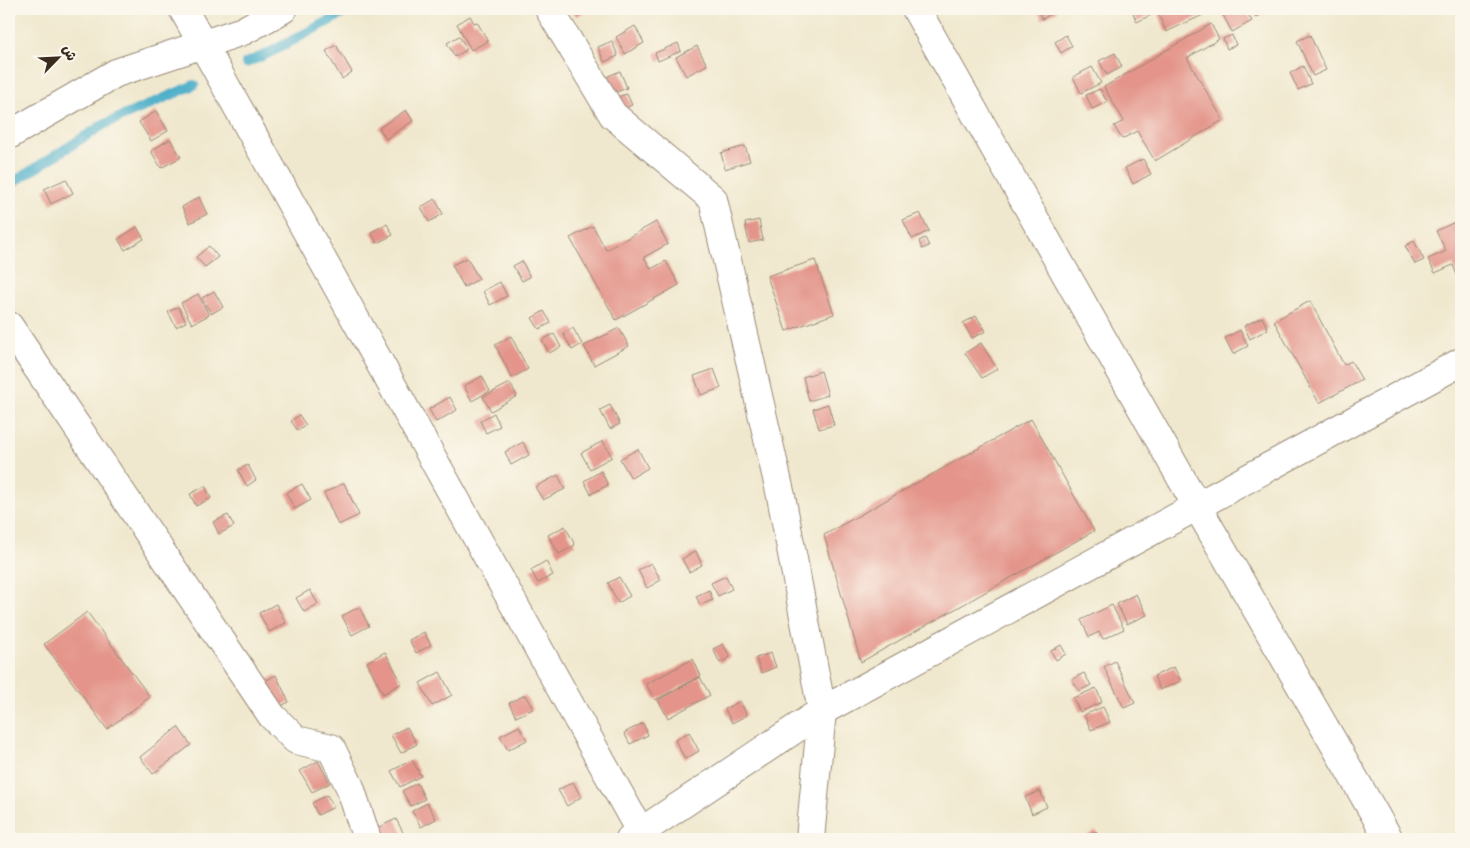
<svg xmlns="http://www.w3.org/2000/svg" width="1470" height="848" font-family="Pangolin,'Playpen Sans Arabic',sans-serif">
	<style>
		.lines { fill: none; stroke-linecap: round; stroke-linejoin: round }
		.stream { stroke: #4aadc9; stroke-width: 10 }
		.building { fill: #e4948a }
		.minor-casing { stroke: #968976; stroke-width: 30 }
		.minor { stroke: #fff; stroke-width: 28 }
	</style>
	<rect width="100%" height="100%" fill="#fbf7ec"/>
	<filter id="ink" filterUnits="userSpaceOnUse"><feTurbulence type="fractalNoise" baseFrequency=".02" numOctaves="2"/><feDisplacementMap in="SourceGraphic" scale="10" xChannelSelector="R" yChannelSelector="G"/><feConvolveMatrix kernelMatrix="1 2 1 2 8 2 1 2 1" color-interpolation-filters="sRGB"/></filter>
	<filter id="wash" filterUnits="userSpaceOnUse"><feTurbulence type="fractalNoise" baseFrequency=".0096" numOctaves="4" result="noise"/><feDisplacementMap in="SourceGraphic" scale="20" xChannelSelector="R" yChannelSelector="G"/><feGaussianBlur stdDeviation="1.12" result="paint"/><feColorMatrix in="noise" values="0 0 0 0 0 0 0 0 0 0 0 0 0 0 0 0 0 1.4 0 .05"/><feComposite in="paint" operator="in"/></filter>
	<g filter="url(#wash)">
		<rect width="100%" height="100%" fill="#f0e8ce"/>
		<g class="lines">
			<!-- stream -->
			<g class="stream">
				<polyline points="246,63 269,53 351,9"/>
				<polyline points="9,185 103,125 194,85"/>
			</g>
		</g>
		<g id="blocks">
			<!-- building -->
			<g class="building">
				<polygon points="572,9 591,9 576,16"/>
				<polygon points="1037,9 1056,9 1057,11 1042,19"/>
				<polygon points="1141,9 1152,9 1155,13 1137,22 1133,13"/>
				<polygon points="1164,9 1201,9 1203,15 1166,32 1158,12"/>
				<polygon points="1234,9 1245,9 1252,21 1232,32 1223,15"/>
				<polygon points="1252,9 1273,9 1256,17"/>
				<polygon points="470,16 474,23 477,22 488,41 471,50 457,24"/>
				<polygon points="1211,24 1219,39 1187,58 1223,120 1155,161 1137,131 1122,139 1114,126 1124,121 1104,87"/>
				<polygon points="635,26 644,43 625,54 616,37"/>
				<polygon points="1066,35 1072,46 1061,53 1055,42"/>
				<polygon points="1232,35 1236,45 1227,49 1223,39"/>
				<polygon points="1310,35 1326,70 1313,76 1297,41"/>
				<polygon points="459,36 467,49 455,57 447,43"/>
				<polygon points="612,41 618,56 604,62 598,47"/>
				<polygon points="678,43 681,51 658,61 655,53"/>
				<polygon points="336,45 352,72 342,79 326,51"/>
				<polygon points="697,46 707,65 686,76 676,57"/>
				<polygon points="1115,53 1122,67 1107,75 1099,61"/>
				<polygon points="1303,66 1311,84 1298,90 1290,73"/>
				<polygon points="1092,67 1101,83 1081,93 1073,77"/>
				<polygon points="620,71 627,88 611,94 604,78"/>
				<polygon points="1100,89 1107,102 1092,109 1086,95"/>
				<polygon points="627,94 632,105 619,111 614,98"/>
				<polygon points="406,110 413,121 386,139 379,128"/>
				<polygon points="156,111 168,131 151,141 139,122"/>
				<polygon points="170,139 181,157 161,168 151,151"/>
				<polygon points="745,146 750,161 725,169 721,153"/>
				<polygon points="1143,159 1151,174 1133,184 1125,168"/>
				<polygon points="66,179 73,193 51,204 44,189"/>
				<polygon points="199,197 207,214 190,223 182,207"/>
				<polygon points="435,199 443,214 429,222 421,207"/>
				<polygon points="920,213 929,231 912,239 903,220"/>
				<polygon points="1461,219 1461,285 1453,265 1435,273 1428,259 1446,251 1436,231"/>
				<polygon points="759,220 763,240 749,243 745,223"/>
				<polygon points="656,222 668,244 644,257 651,269 666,261 679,285 616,320 570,238 593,226 606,250"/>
				<polygon points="387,224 393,235 377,243 371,232"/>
				<polygon points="137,227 144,239 125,250 118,239"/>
				<polygon points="925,238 929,246 922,249 919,241"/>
				<polygon points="1414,241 1424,260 1415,264 1405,246"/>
				<polygon points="209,246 218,257 205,267 196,257"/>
				<polygon points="467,258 479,279 464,287 452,265"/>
				<polygon points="815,260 834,314 786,331 767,276"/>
				<polygon points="522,261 530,277 522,281 513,266"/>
				<polygon points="500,282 507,296 490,305 483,291"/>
				<polygon points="214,291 223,307 211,314 202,298"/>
				<polygon points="198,294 209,315 192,324 181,303"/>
				<polygon points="1310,301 1344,365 1351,361 1362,380 1319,403 1274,321"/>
				<polygon points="178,307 186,322 176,327 168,312"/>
				<polygon points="544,311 551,323 539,329 532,318"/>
				<polygon points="976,316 986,331 972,338 963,323"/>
				<polygon points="1262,317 1268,329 1250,339 1244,326"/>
				<polygon points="573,328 582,344 572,350 563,333"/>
				<polygon points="619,328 629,346 594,365 584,346"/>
				<polygon points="1240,330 1248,346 1233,354 1225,338"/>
				<polygon points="554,334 561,347 549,353 542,340"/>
				<polygon points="511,336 528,369 512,378 495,345"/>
				<polygon points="981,343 997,369 982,378 965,353"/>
				<polygon points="714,369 721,388 701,395 694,376"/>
				<polygon points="821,371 828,395 809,401 803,377"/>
				<polygon points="482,376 490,391 472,401 464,386"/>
				<polygon points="510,383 517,396 491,411 483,397"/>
				<polygon points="450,397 457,410 436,422 429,409"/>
				<polygon points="828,404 834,425 819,429 813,409"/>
				<polygon points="610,405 620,424 610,429 600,410"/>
				<polygon points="494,413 500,426 486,433 480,421"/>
				<polygon points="299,415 306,425 298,431 291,421"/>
				<polygon points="1031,419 1094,531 861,662 824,535"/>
				<polygon points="603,441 612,457 590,469 581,453"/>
				<polygon points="523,442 529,455 511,465 505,452"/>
				<polygon points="638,449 648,468 631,478 620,459"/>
				<polygon points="248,465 256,480 247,486 238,470"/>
				<polygon points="601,471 608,485 591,494 584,481"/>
				<polygon points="558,475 565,489 543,500 535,487"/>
				<polygon points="344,483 359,515 338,525 324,493"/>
				<polygon points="302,484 311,500 295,509 286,493"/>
				<polygon points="205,486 211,498 196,506 190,494"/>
				<polygon points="228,515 234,526 219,534 213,522"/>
				<polygon points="565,526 575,545 559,554 548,535"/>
				<polygon points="696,551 702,565 689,572 682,559"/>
				<polygon points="546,561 553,575 538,583 531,570"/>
				<polygon points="651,563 661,580 647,588 638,570"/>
				<polygon points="726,576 732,589 718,596 711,583"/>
				<polygon points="619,577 630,596 618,603 608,583"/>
				<polygon points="310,590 318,604 304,612 296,598"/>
				<polygon points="709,590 713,600 700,605 696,596"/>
				<polygon points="1136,594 1147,615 1127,624 1117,604"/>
				<polygon points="276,604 286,623 269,632 259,613"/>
				<polygon points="1112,605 1124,629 1103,639 1099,632 1089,637 1081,620"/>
				<polygon points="359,607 369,626 352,635 342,616"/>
				<polygon points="87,612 150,697 107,729 44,644"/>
				<polygon points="424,632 431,645 416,653 409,640"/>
				<polygon points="723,644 730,657 720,663 713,649"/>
				<polygon points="1061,645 1066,654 1056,660 1051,651"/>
				<polygon points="385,652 402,683 383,694 367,662"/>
				<polygon points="771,653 776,667 761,673 756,658"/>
				<polygon points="693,659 701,676 655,700 646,684"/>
				<polygon points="1115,661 1135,703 1124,708 1104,667"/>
				<polygon points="1174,667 1181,681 1160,690 1154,676"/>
				<polygon points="440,672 452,695 432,706 420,683"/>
				<polygon points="1084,673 1091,685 1079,691 1072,679"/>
				<polygon points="276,675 289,702 277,708 263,682"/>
				<polygon points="700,677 710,695 668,718 658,700"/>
				<polygon points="1096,688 1102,702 1080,712 1073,698"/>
				<polygon points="525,695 533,709 516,717 509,703"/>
				<polygon points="740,701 747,715 732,723 725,709"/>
				<polygon points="1103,707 1110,722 1091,730 1084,715"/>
				<polygon points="643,723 648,735 630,744 624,733"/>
				<polygon points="519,726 527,740 508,750 500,736"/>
				<polygon points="178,727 191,745 153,774 140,757"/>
				<polygon points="407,727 417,744 401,753 391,735"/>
				<polygon points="689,732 699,751 685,759 675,740"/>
				<polygon points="412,760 421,776 400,787 391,771"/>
				<polygon points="318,761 330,783 312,792 300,771"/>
				<polygon points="573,782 581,797 567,806 558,790"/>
				<polygon points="417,783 425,799 411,806 402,791"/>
				<polygon points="1040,791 1047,807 1032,814 1025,797"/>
				<polygon points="327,795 334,807 318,815 312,803"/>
				<polygon points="427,803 436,819 421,827 412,811"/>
				<polygon points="396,819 405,836 399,839 383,839 377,828"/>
				<polygon points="1096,831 1100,839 1088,839 1087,836"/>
			</g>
		</g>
	</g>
	<g filter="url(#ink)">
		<use href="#blocks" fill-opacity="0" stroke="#968976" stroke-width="1"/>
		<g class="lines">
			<defs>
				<g id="minor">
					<polyline points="183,9 641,833"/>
					<polyline points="549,9 613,115 713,199 781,496 822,711 810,839"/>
					<polyline points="916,9 1197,506 1389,839"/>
					<polyline points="9,135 116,73 243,31 283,9"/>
					<polyline points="9,326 272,716 296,740 331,748 350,787 367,839"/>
					<polyline points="630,839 822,711 1461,362"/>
				</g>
			</defs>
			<!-- minor casing -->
			<use href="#minor" class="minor-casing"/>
			<!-- minor -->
			<use href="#minor" class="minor"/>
		</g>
	</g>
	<!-- margin -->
	<rect width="1470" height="848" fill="none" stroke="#fbf7ec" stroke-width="30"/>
	<!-- north arrow -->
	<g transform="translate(58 58) rotate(66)" stroke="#fbf7ec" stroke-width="4" paint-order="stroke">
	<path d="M0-4L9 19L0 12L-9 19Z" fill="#3b2a1e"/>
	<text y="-8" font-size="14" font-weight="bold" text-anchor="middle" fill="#3b2a1e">ش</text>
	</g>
</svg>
